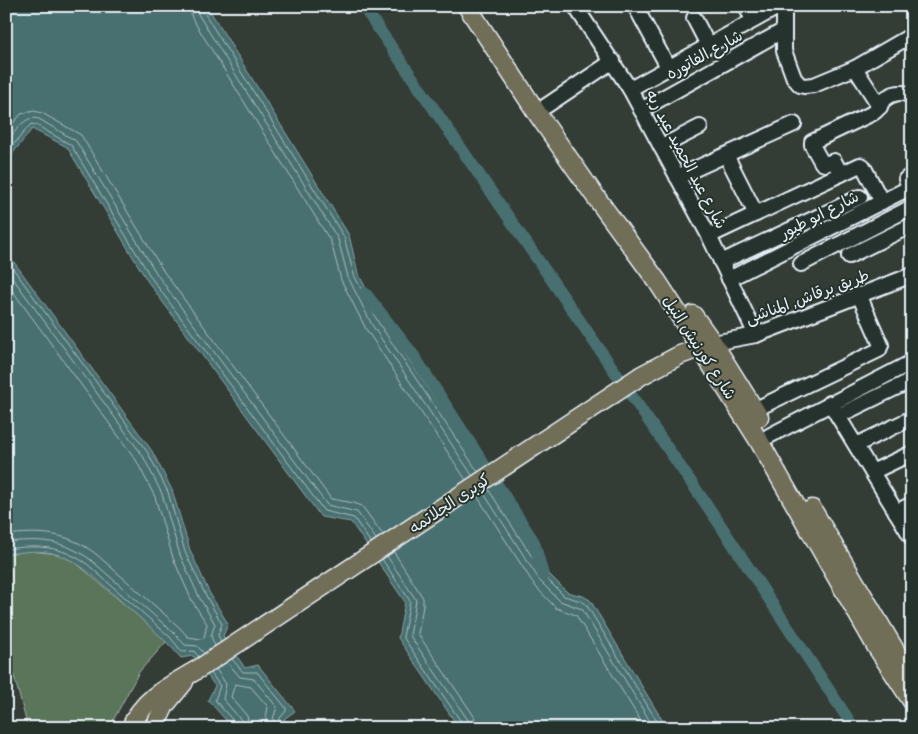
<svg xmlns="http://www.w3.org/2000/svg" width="918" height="734" font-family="Delius,'Playpen Sans Arabic',sans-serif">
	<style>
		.green { fill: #5a745a; stroke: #a1b2a9 }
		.water { fill: #4a6f6f; stroke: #89a3a6 }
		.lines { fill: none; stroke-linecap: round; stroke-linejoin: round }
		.shore { stroke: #a9bdc1; stroke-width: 1 }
		.canal { stroke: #4a6f6f; stroke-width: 12 }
		.minor-casing { stroke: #e8f1f8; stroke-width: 18 }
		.major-casing { stroke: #e8f1f8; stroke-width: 21 }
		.minor { stroke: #26332d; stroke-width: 14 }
		.major { stroke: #716e59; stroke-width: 18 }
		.labels { text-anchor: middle; stroke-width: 4; stroke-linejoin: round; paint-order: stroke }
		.street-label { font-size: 16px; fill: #e8f1f8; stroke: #26332d }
	</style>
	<rect width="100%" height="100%" fill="#343c36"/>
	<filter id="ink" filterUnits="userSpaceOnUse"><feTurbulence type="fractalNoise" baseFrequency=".02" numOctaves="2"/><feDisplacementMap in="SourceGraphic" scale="10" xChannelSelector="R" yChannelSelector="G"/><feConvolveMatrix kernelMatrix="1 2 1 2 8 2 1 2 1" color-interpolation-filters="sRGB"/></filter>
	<g filter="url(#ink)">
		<!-- green -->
		<polygon class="green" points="29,551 57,554 75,562 167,641 139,672 109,728 28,728 6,646 6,554"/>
		<!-- water -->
		<g class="water">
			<polygon points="6,6 207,6 349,235 358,273 382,319 485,474 549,574 567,592 583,596 590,600 667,728 459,728 398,638 405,602 351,522 321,517 148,282 67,147 32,129 13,153 6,179"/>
			<path d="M6,251L152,451L172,490L190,550L209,592L228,624L223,636L245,668L258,665L295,711L284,719L290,728H233L208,700L215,686L193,656L181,658C163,637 142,620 122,602C102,584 82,562 56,554C40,549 23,552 6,554Z"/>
		</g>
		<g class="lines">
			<!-- shore -->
			<g class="shore">
				<polyline points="189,6 192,18 331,242 341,280 366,329 466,480"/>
				<polyline points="196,6 198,14 338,239 348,277 372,325 472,475"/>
				<polyline points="203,6 203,11 344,237 354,275 378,322 478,472"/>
				<polyline points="6,132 21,114 34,111 42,113 81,135 164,272 331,499 354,503 362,506 383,535"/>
				<path d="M6,143C15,133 24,114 39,119L76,141L158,276L327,505L357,512L376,539"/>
				<polyline points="6,160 9,150 31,124 36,125 71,145 152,279 324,511 354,518 371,543"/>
				<polyline points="6,259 148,453 168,492 185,552 205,594 222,624 218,635 221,642"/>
				<polyline points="6,269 143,456 162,494 180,555 199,597 215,624 211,636 215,646"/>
				<path d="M6,282L136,460L155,497L173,558L192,601L207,624L204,638L201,639L188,637L179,627L96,554C67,532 41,531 6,535"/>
				<polyline points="488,489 545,577 564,596 581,601 586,604 661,728"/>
				<polyline points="483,492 540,581 560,601 582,609 654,728"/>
				<polyline points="477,496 535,586 556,608 576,615 645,728"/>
				<path d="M6,542C40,539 62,539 91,560L174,633L185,645L197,646L204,653"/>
				<path d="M6,549C38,545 59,545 87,564L170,637L182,652L194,651L199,657"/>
				<polyline points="394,552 423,598 423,606 418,634 474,716 477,728"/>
				<polyline points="387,556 416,600 410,636 468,720 469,728"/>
				<polyline points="382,559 410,601 403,637 462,723 463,728"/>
				<polyline points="232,659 243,672 257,672 286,708 286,711 279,719 284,728"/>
				<polyline points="227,662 240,677 254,679 277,707 273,719 276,728"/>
				<polyline points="216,669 226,684 223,699 241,720 242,728"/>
				<polyline points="211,673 220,686 215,700 235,723 236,728"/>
				<polyline points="250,728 247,716 231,697 235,684 251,687 268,707 266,718 267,728"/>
			</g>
			<!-- canal -->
			<g class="canal">
				<polyline points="363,6 717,520 854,728"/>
				<polyline points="365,293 414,356 534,542 543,575"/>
			</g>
			<defs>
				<g id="minor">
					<polyline points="575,6 630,89 709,236 756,335"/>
					<polyline points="635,6 668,67"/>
					<polyline points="745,6 754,20"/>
					<polyline points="784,6 784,51 794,78 800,85 804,86 814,85 855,68 912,35"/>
					<polyline points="694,18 708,45"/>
					<polyline points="855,68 880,107"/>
					<polyline points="630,89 780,6"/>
					<polyline points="546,106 613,61"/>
					<polyline points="641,110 784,30"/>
					<polyline points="661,147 700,127"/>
					<polyline points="726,155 756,214"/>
					<path d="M841,174L834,161L825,164L822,163L812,145V142L873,113C879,110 879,105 884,100C891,93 904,90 912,97"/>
					<polyline points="677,177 794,124"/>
					<polyline points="709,236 860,165 863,166 882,202"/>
					<polyline points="849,256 912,225"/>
					<polyline points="721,262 860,197"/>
					<polyline points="801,264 912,207"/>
					<polyline points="729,279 907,189 909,187 906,179 912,175"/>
					<polyline points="713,343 756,335 912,275"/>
					<polyline points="830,403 912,538"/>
					<polyline points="754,410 879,350 881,345 859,295"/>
					<polyline points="838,416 912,380"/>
					<polyline points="769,436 912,362"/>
					<polyline points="856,445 912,418"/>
					<polyline points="872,472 912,453"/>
					<polyline points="896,512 912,504"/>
					<polyline points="900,660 912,654"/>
				</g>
				<g id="major">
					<polyline points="467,6 539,116 595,196 657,281 700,347 759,441 876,646 912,701"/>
					<polyline points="693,315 713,343 759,417"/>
					<polyline points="812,509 912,679"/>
					<path d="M131,728C142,697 174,684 200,668L642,375L680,355L710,344"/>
					<polyline points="154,728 165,705 184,682"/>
				</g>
			</defs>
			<!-- minor casing -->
			<use href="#minor" class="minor-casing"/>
			<!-- major casing -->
			<use href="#major" class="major-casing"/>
			<!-- minor -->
			<use href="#minor" class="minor"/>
			<!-- major -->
			<use href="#major" class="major"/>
		</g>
	</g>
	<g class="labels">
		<!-- street labels -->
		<g class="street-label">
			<text transform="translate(704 54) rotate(-29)" y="6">شارع الفاتوره</text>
			<text transform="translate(687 159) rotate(62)" y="6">شارع عبد الحميد عبد ربه</text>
			<text transform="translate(819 214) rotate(-27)" y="6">شارع ابو طيور</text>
			<text transform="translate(807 296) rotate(-20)" y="6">طريق برقاش, المناشى</text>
			<text transform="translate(700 347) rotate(57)" y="6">شارع كورنيش النيل</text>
			<text transform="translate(449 503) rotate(-34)" y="6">كوبرى الجلاتمه</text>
		</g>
	</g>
	<!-- margin -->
	<rect width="918" height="734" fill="none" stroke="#26332d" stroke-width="25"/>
	<rect x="12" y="12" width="893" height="709" fill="none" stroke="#e8f1f8" stroke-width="2" filter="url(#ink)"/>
</svg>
